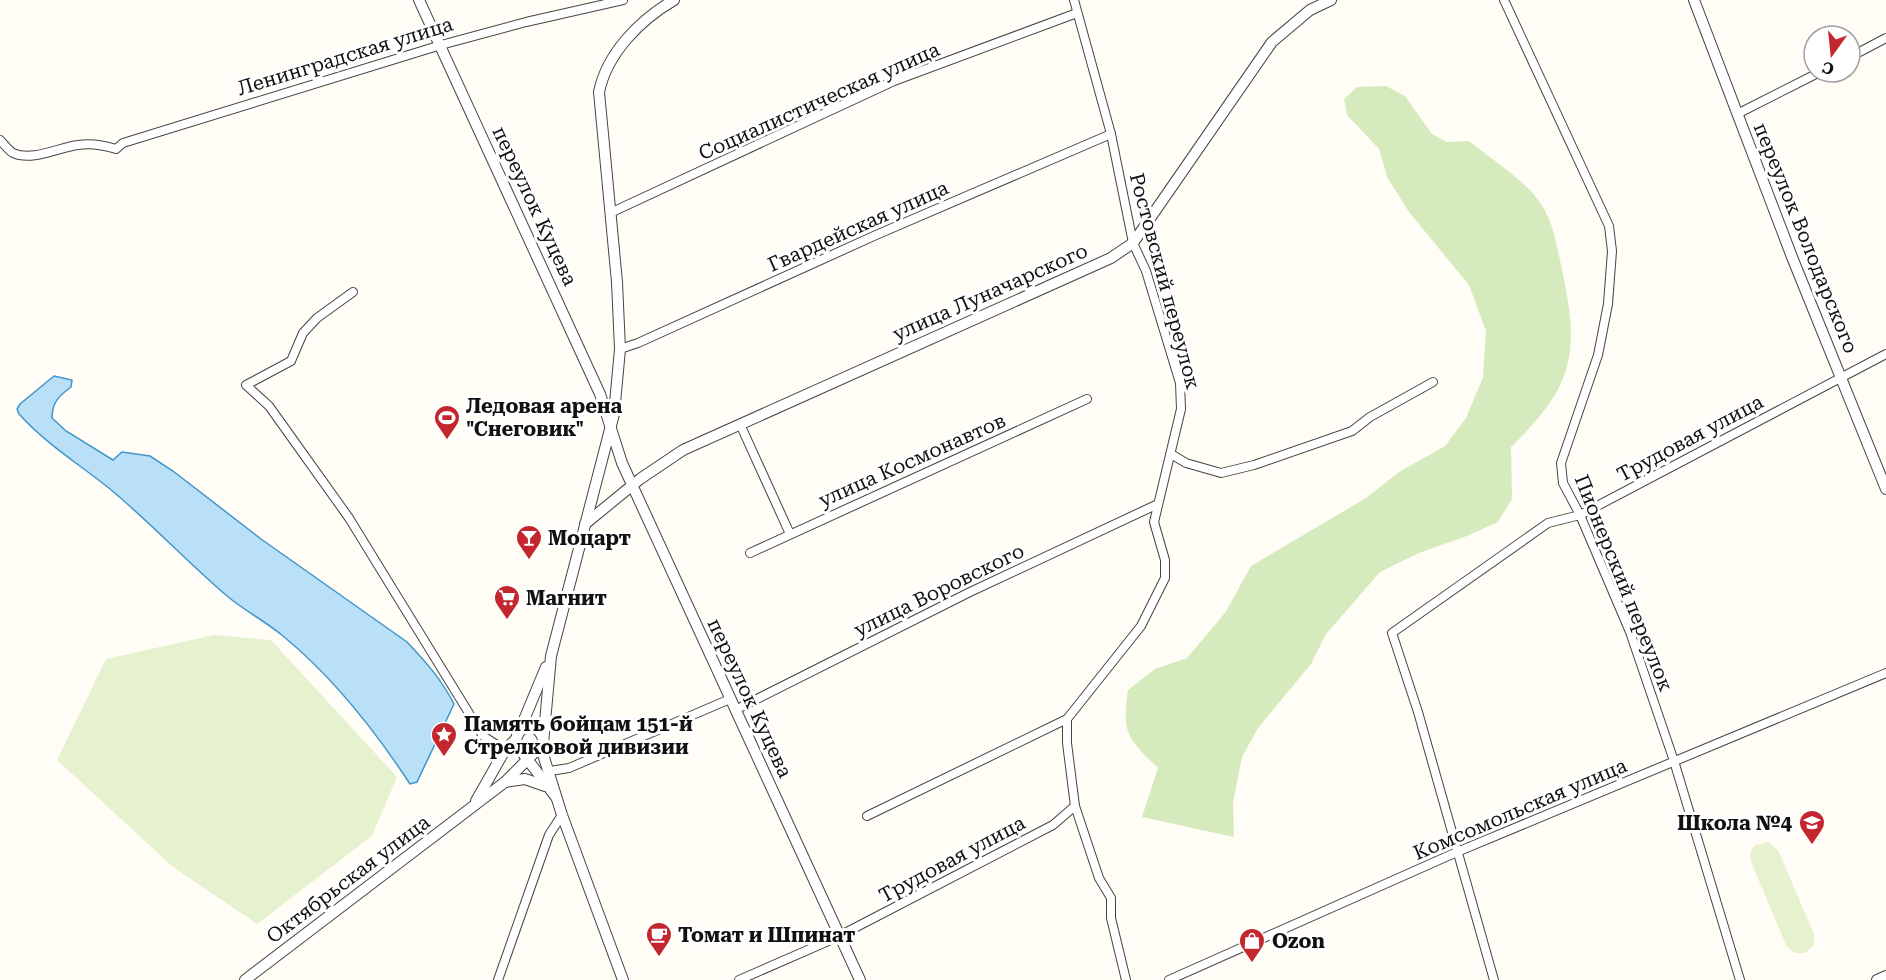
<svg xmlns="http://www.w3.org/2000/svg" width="1886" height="980" font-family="'Roboto Serif',serif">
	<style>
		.green { fill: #d5ebbd }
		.pitch { fill: #e6f2cf }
		.water { fill: #b9e0f7; stroke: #3f96cf; stroke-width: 1.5 }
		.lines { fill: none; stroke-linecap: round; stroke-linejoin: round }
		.minor-casing { stroke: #444; stroke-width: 10 }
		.tertiary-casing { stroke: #444; stroke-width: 12 }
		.minor { stroke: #fff; stroke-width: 8 }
		.tertiary { stroke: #fff; stroke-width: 10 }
		.labels { text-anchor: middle; stroke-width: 6; stroke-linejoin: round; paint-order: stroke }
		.street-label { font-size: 20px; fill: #111; stroke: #fff }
		.poi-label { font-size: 20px; font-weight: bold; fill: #111; stroke: #fff; text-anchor: start }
	</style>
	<rect width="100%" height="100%" fill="#fffdf5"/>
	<!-- green -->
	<path class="green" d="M1386,86L1405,96L1432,134L1447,142L1469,141C1490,158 1518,176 1536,197C1552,216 1556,242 1561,265C1580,351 1576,384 1511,447L1512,499L1498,522L1467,536L1419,553L1380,572L1326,634L1311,664L1258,728L1242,757L1233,803L1234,837L1142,817L1158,768C1127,737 1122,734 1128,690L1155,669L1187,658L1225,613L1251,566L1366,498L1399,472L1445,446L1466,418L1483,377L1486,331L1469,285L1409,212L1387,177L1379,149L1347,115L1344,99L1357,87Z"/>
	<!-- pitch -->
	<g class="pitch">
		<polygon points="214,635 271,640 397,777 372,836 257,924 173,867 57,760 106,659"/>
		<polygon points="1768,842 1778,850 1814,934 1814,945 1805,953 1795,953 1787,947 1751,862 1750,853 1754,846"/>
	</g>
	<!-- water -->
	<path class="water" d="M54,376L72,380L71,387C59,396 52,402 52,418L66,431L113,460L122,452L150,456L173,471L261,539L407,642C425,661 442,680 454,704L417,782L410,784C374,729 333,677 283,636C265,621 245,611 227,596C187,562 151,523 110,489C79,464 46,444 19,414L17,409L20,404Z"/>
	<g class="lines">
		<defs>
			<g id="minor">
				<polyline points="1074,0 1111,134 1133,243 1146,271 1180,383 1181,409 1154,522 1165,560 1165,578 1141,626 1067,719 1067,743 1075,806 1099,878 1111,898 1111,918 1126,980"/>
				<polyline points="1504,0 1609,226 1612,251 1608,304 1598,355 1561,463 1563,483 1580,515 1630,632 1674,761 1740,980"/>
				<polyline points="1850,57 1886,38"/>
				<polyline points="1737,114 1820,72"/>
				<path d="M0,140C4,144 8,150 13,153C32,162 60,147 78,145C91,143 103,145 116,149L123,143L441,45L526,22L623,0"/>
				<polyline points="610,213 894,81 1077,13"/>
				<polyline points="353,292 317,318 303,333 291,361 246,385 269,406 349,518 483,736 505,750"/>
				<polyline points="620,349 638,343 876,235 1111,134"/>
				<polyline points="740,424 790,534"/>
				<polyline points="1171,454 1186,463 1221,473 1254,465 1352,431 1370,417 1433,382"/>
				<polyline points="750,553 1087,399"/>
				<polyline points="735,710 970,592 1158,504"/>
				<polyline points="550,771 569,768 730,699"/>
				<polyline points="867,816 1067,719"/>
				<polyline points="841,935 1053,825 1075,806"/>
				<polyline points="498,980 549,835 562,815"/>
				<polyline points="739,980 833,939"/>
				<polyline points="1169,980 1457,852 1886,673"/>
				<polyline points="1494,980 1418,712 1392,633 1548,523 1580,515 1886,354"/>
			</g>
			<g id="tertiary">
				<polyline points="419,0 600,394 622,463 860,980"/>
				<polyline points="1694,0 1792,257 1886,489"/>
				<polyline points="585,524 640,479 683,450 1111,258 1133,243 1272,42 1310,10 1331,0"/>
				<polyline points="546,667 516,739 518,747 556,797"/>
				<path d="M517,735C525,723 539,725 543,739"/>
				<polyline points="541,748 562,815 623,980"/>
				<polyline points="505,782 525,779 545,786"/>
				<polyline points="476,801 505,750 516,739"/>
				<path d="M245,980L505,782L543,744L551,656L614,414L620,349L617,282L599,92C607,53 640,20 674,0"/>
				<polyline points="1877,980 1886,976"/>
			</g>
		</defs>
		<!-- minor casing -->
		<use href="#minor" class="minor-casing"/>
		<!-- tertiary casing -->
		<use href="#tertiary" class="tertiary-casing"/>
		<!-- minor -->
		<use href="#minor" class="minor"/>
		<!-- tertiary -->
		<use href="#tertiary" class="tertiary"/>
	</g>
	<!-- icons -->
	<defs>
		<symbol id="stadium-pin" viewBox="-11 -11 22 30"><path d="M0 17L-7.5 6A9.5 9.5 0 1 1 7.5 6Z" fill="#c4262e" stroke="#fff"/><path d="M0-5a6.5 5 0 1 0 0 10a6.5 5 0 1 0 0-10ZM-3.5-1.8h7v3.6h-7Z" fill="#fff"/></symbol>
		<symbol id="bar-pin" viewBox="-11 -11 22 30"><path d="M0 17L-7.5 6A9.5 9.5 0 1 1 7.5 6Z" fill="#c4262e" stroke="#fff"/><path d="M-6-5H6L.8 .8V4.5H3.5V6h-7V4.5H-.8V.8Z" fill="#fff"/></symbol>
		<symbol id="supermarket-pin" viewBox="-11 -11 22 30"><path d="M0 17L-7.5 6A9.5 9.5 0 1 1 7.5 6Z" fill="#c4262e" stroke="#fff"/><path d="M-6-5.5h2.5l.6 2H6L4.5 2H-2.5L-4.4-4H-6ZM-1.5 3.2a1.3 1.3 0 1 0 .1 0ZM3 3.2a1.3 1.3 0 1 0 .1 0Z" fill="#fff"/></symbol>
		<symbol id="sight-pin" viewBox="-11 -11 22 30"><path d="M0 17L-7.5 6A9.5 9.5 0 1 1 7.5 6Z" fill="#c4262e" stroke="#fff"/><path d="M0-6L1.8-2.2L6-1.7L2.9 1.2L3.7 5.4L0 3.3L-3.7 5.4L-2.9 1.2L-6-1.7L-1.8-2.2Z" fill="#fff"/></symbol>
		<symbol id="school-pin" viewBox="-11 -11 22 30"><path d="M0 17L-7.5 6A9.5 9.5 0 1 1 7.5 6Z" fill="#c4262e" stroke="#fff"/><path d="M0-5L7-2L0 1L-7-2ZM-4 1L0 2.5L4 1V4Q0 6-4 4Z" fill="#fff"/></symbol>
		<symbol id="cafe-pin" viewBox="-11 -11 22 30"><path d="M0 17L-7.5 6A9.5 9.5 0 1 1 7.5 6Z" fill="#c4262e" stroke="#fff"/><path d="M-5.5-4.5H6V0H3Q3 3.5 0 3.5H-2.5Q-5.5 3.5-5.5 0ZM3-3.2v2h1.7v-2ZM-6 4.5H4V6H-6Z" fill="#fff"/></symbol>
		<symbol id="shop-pin" viewBox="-11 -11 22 30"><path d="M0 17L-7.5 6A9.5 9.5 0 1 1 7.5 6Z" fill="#c4262e" stroke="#fff"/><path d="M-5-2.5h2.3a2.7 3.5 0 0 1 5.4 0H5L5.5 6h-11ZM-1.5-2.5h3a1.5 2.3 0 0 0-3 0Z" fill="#fff"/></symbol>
	</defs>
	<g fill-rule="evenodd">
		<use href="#stadium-pin" x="432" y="403" width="30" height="40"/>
		<use href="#bar-pin" x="514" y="523" width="30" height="40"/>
		<use href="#supermarket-pin" x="492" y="583" width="30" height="40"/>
		<use href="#sight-pin" x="429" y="720" width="30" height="40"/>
		<use href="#school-pin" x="1797" y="808" width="30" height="40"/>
		<use href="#cafe-pin" x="644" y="920" width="30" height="40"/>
		<use href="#shop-pin" x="1237" y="926" width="30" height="40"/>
	</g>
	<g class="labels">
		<!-- street labels -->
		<g class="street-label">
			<text transform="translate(345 56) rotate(-17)" y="7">Ленинградская улица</text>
			<text transform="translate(819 101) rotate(-24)" y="7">Социалистическая улица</text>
			<text transform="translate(535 206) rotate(65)" y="7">переулок Куцева</text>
			<text transform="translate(858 226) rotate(-24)" y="7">Гвардейская улица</text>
			<text transform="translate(1806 238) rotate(68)" y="7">переулок Володарского</text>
			<text transform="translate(1165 281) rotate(75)" y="7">Ростовский переулок</text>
			<text transform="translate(990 292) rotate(-24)" y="7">улица Луначарского</text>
			<text transform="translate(1690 438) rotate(-28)" y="7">Трудовая улица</text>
			<text transform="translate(912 460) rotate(-24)" y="7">улица Космонавтов</text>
			<text transform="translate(1624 583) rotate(68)" y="7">Пионерский переулок</text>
			<text transform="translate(939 590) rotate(-26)" y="7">улица Воровского</text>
			<text transform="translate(750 698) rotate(65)" y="7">переулок Куцева</text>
			<text transform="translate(1520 809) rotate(-23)" y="7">Комсомольская улица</text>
			<text transform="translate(952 859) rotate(-28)" y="7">Трудовая улица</text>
			<text transform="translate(348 879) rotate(-37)" y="7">Октябрьская улица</text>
		</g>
		<!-- poi labels -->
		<g class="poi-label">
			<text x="466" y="413">Ледовая арена<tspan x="466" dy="23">"Снеговик"</tspan></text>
			<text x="548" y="545">Моцарт</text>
			<text x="526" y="605">Магнит</text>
			<text x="464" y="731">Память бойцам 151-й<tspan x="464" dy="23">Стрелковой дивизии</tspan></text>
			<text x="1792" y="830" text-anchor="end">Школа №4</text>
			<text x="678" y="942">Томат и Шпинат</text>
			<text x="1272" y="948">Ozon</text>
		</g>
	</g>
	<!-- north arrow -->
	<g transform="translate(1832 54) rotate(195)"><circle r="28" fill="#ffffff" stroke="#a0a0a0" stroke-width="1.5"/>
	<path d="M0-4.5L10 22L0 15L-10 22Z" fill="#c4262e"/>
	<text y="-9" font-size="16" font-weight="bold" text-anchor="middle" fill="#111111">С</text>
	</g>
</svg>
